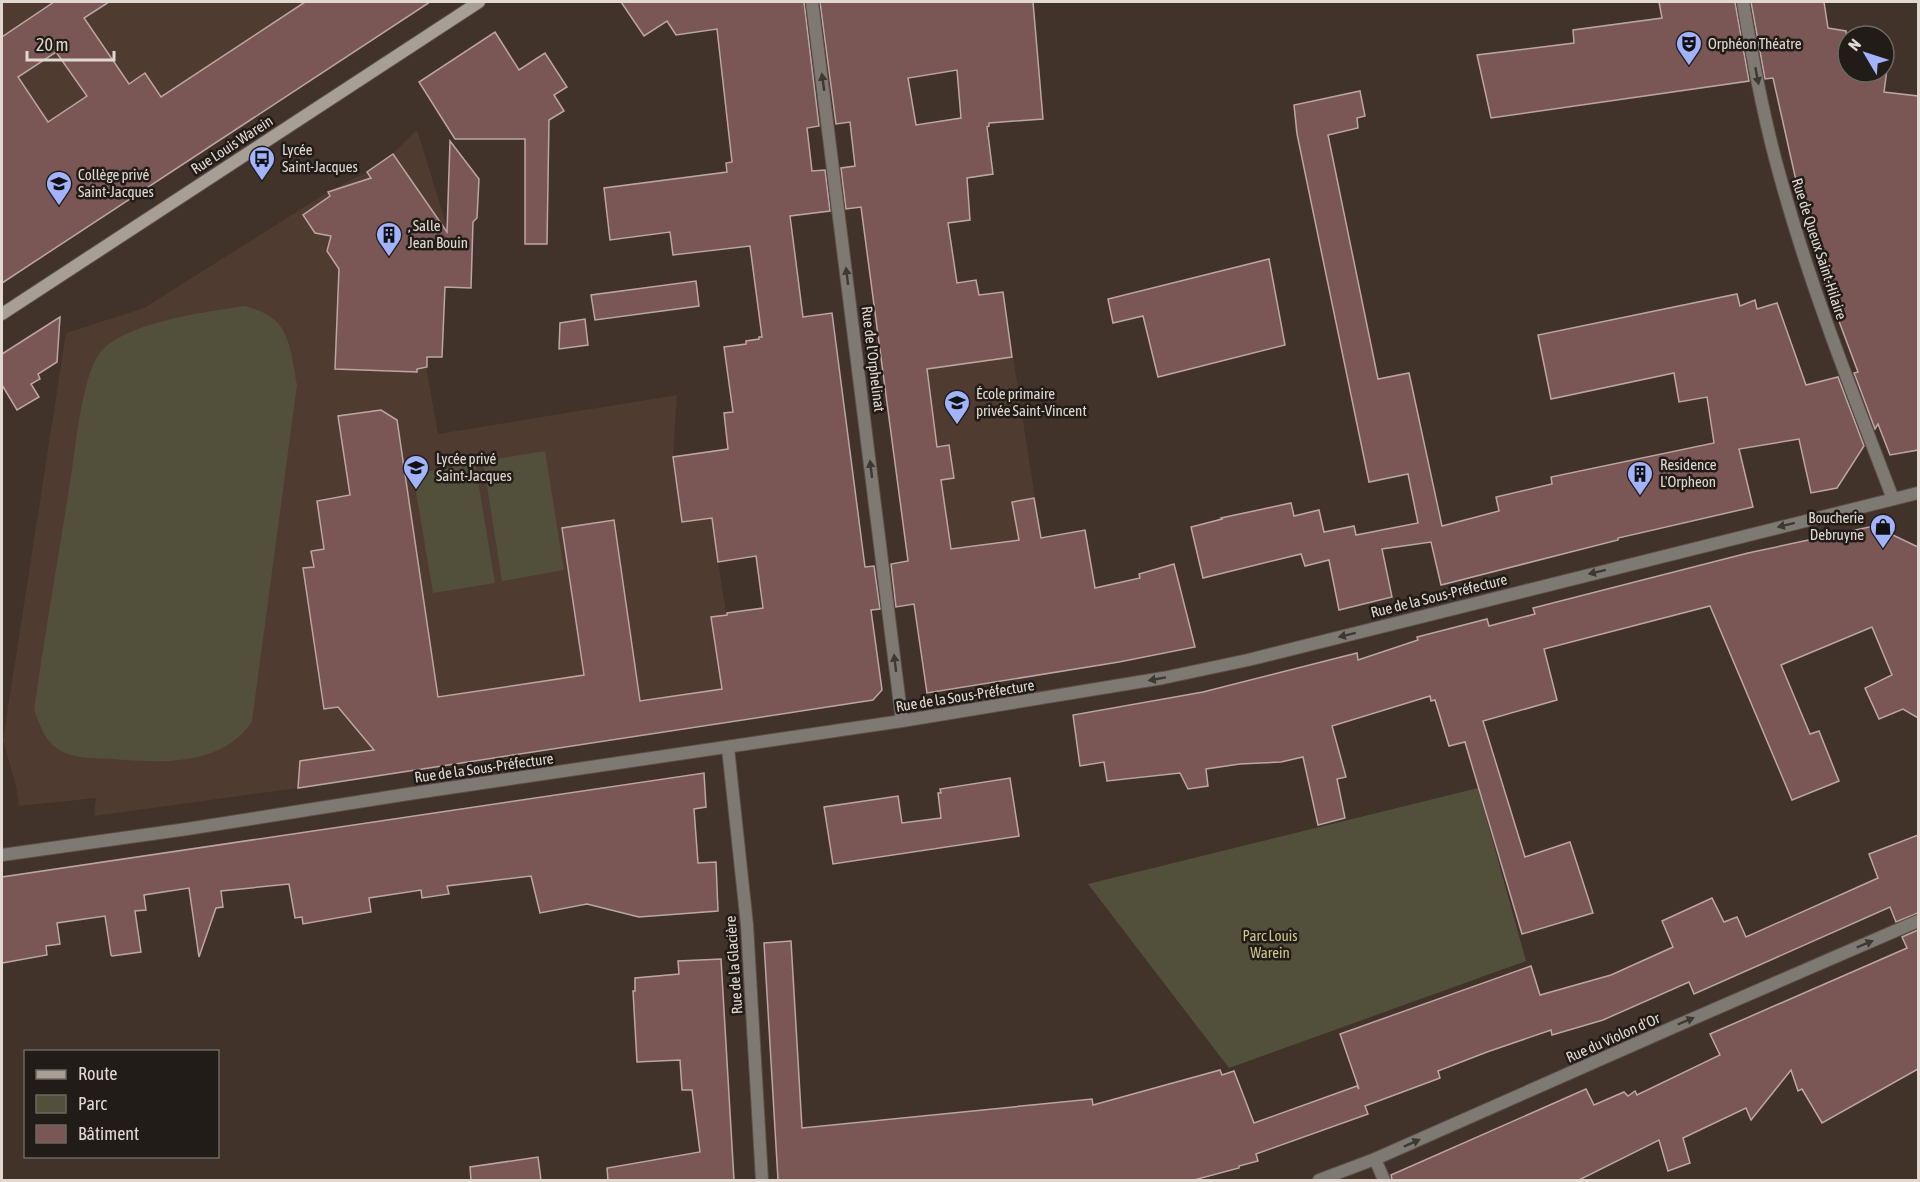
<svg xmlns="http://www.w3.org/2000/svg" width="1920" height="1182" font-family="'Asap Condensed',sans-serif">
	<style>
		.built { fill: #503b30 }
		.green { fill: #52503a }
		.building { fill: #7a5755; stroke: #bca6a5; stroke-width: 1.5; fill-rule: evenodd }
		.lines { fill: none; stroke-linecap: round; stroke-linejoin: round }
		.minor-casing { stroke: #5e5048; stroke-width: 14 }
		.secondary-casing { stroke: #5e5048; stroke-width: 14 }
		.minor { stroke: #7e7a73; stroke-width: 12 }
		.secondary { stroke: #a79f95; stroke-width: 12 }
		.oneway { fill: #3e3833 }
		.labels { text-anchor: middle; stroke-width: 5; stroke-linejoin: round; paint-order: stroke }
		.poi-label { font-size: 15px; fill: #e1d8d2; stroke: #221c18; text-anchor: start }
		.street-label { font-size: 15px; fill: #e1d8d2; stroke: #221c18 }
		.park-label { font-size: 15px; fill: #cbc68c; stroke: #221c18 }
	</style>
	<rect width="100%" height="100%" fill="#41322a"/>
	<!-- built -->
	<g class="built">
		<polygon points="2,2 430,2 2,283"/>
		<polygon points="417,130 447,227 442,357 427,357 427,372 438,434 677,395 673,457 728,449 724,413 739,412 714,536 743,720 298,788 94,816 96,798 19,806 16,786 3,740 66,333 144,308 328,192 367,172 393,154"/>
		<polygon points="1003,292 1042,543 911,581 874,308"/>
	</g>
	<!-- green -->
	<g class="green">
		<path d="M244,306C291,317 289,344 297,385L252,721C223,767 159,763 112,759C94,758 73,759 58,749C44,740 40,725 34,710C45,632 59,554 71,476C76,446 82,375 100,353C124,322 207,312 244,306Z"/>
		<polygon points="545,451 564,570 502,581 483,461"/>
		<polygon points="475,463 495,583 433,593 413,474"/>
		<polygon points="1478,788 1526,961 1229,1068 1088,884"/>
	</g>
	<!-- building -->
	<g class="building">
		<path d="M54,2H109L84,18L129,84L145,73L161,97L305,2H430L2,283V37ZM56,52L87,96L48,122L18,77Z"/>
		<polygon points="621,2 804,2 819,126 807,128 812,171 825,170 830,211 790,216 803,317 832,313 865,567 874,566 880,609 871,610 882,690 873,700 298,788 300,761 374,750 338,707 324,709 303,568 314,567 311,551 324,549 317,501 350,495 338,416 381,410 397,420 438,697 584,675 562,528 614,520 640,701 722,689 711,617 727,615 727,613 763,608 756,556 718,562 712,518 682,522 673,457 728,449 724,413 733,412 724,347 746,344 746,341 759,339 759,337 762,337 750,246 673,255 670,232 610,240 604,188 727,172 726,163 732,162 717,29 676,35 667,21 644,36"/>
		<path d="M820,2H1033L1043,119L989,123V126L987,127L993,174L967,178L970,220L948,223L957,283L976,280L979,295L1003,292L1012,357L927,369L937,447L949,445L954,478L941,480L951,549L1019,540L1012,502L1034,498L1041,538L1085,530L1095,588L1140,578L1139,574L1174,564L1195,647L1119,662L927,693L914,604L896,607L891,564L908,561L861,207L846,209L841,168L855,166L850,122L836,124ZM957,70L961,118L916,125L908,78Z"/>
		<polygon points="1659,2 1735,2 1749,81 1491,118 1477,55 1574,43 1573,30 1662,18"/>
		<polygon points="1751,2 1824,2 1828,28 1846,31 1848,72 1884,72 1884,69 1887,69 1884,92 1918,96 1918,450 1890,455 1878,424 1875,429 1856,378 1854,373 1858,372 1824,281 1795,176 1773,78 1765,79"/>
		<polygon points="495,32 519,70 545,53 567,87 554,95 564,111 549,120 547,244 525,244 525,139 455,139 419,82"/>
		<polygon points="1360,91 1365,116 1357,118 1358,128 1328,135 1378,379 1409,373 1442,526 1499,511 1496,497 1552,484 1551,477 1714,443 1707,397 1679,402 1674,373 1551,399 1538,335 1737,294 1740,306 1755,300 1757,309 1777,303 1806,385 1838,377 1864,446 1837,488 1811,493 1799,439 1739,449 1753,507 1618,538 1618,540 1441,585 1431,542 1382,549 1392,597 1339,610 1329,560 1305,566 1301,554 1203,578 1191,527 1222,519 1221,518 1291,503 1294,516 1319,510 1324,532 1354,526 1356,535 1418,523 1408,474 1369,482 1297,134 1294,105"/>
		<polygon points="450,141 479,179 477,218 473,222 471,288 445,287 442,357 427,357 427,367 417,369 417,372 335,369 339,269 327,251 331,236 315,233 303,215 330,196 328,192 371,178 367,172 393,154 447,232"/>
		<polygon points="1269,259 1285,345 1158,377 1143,316 1113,323 1108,299"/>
		<polygon points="696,281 699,306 595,320 591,295"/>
		<polygon points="60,317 57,362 38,374 40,379 31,384 39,397 17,410 2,385 2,354"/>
		<polygon points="585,319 588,345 559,349 560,323"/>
		<polygon points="1874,526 1918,547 1918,718 1903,709 1879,719 1865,688 1892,675 1872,627 1781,665 1810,734 1819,731 1839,781 1792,800 1710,606 1544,649 1557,700 1483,721 1525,857 1570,842 1593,913 1522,934 1465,742 1449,746 1435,700 1431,701 1430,696 1332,726 1346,777 1337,779 1345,818 1318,825 1303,757 1281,762 1240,764 1206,769 1208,786 1188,789 1180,773 1107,781 1104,762 1080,766 1073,715 1203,692 1357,653 1358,660 1418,640 1417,637 1487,619 1489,626 1535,614 1533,608 1748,553"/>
		<polygon points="704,773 706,807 694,809 698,863 716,862 718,911 639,917 587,904 540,913 531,876 447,886 449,894 422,898 421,890 369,898 371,912 303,924 302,917 295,918 289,884 221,891 223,907 216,908 199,957 189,888 144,895 146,910 135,911 141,952 112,956 111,955 105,916 57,923 60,944 46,946 47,955 2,963 2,877"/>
		<polygon points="1010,778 1019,836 833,864 824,807 898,796 902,823 941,818 938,793 941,793 940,789"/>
		<polygon points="1918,835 1918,913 1896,922 1890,907 1694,994 1689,982 1603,1020 1552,1035 1551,1030 1487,1052 1438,1071 1440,1078 1365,1106 1368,1114 1256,1154 1258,1161 1239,1166 1239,1168 1194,1180 778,1180 764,943 791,941 802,1128 1092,1099 1093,1105 1220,1070 1222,1075 1234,1071 1254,1123 1357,1086 1359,1089 1340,1034 1531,966 1540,995 1611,975 1673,947 1662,921 1712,898 1724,922 1737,917 1746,937 1878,878 1869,854"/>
		<polygon points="1918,930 1918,1069 1822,1123 1802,1089 1798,1091 1791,1070 1751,1120 1746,1108 1683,1138 1690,1163 1668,1171 1659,1140 1579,1180 1392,1180 1391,1175 1586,1089 1594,1105 1624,1092 1628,1096 1635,1091 1637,1095 1720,1055 1710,1034 1907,948 1902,937"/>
		<polygon points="721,959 734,1180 608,1180 607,1168 700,1152 692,1090 682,1090 680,1060 637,1062 633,991 635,991 635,978 679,974 678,961"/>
		<polygon points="538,1157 541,1180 471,1180 470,1167"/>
	</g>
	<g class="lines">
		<defs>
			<g id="minor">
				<polyline points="812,2 902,721"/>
				<path d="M1743,2C1753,62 1764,121 1781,180C1811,289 1853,394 1893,499"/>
				<polyline points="728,748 747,925 762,1180"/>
				<polyline points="2,855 187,829 408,794 902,721 1163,678 1248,660 1918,493"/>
				<polyline points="1375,1159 1384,1180"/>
				<polyline points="1319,1180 1375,1159 1676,1026 1918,921"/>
			</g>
			<polyline id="secondary" points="2,314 479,2"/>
		</defs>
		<!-- minor casing -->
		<use href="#minor" class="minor-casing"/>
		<!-- secondary casing -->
		<use href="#secondary" class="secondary-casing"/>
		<!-- minor -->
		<use href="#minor" class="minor"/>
		<!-- secondary -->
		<use href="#secondary" class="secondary"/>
	</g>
	<!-- one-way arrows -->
	<defs><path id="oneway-solid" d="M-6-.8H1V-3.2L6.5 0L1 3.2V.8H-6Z" transform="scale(1.5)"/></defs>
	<g class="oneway">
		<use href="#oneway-solid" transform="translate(1757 76) rotate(79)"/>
		<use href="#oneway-solid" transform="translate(823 82) rotate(-98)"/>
		<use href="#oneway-solid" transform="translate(847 276) rotate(-97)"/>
		<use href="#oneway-solid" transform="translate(871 469) rotate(-97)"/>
		<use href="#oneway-solid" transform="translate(1786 525) rotate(166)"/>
		<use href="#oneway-solid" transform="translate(1597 572) rotate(166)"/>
		<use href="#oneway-solid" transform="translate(1347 635) rotate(166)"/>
		<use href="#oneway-solid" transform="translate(895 663) rotate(-97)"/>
		<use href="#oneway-solid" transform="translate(1157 679) rotate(170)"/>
		<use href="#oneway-solid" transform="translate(1865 944) rotate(-23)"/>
		<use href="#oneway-solid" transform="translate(1686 1021) rotate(-23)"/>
		<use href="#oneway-solid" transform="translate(1412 1143) rotate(-24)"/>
	</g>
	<!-- icons -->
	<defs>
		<symbol id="theatre-pin" viewBox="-11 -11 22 30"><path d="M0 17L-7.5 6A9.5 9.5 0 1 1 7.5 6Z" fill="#a1b3fd" stroke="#221c18"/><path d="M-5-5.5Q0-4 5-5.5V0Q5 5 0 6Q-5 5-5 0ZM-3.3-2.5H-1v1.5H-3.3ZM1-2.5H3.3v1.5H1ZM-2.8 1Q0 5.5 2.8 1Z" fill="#111"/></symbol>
		<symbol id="bus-pin" viewBox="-11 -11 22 30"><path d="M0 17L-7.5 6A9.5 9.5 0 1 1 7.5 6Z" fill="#a1b3fd" stroke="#221c18"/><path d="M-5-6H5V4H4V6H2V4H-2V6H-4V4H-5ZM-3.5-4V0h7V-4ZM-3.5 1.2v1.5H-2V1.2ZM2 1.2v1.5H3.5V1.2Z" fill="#111"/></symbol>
		<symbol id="school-pin" viewBox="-11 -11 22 30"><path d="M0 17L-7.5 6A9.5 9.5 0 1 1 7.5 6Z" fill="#a1b3fd" stroke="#221c18"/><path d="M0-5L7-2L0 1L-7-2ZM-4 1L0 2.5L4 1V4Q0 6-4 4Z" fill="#111"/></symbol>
		<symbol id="building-pin" viewBox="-11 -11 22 30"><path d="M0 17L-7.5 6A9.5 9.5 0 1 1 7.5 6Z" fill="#a1b3fd" stroke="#221c18"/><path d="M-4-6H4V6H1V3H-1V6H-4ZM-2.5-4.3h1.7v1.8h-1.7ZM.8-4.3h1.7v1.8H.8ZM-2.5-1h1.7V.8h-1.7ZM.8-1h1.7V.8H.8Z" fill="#111"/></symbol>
		<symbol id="shop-pin" viewBox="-11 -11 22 30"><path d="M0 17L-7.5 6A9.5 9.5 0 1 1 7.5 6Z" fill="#a1b3fd" stroke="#221c18"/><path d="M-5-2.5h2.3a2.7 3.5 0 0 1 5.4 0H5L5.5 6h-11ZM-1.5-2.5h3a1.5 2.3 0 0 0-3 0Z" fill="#111"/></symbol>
	</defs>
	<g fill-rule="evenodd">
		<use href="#theatre-pin" x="1674" y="29" width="30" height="40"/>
		<use href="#bus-pin" x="247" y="144" width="30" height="40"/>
		<use href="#school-pin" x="44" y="169" width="30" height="40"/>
		<use href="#building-pin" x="374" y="220" width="30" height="40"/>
		<use href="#school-pin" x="942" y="388" width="30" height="40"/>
		<use href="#school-pin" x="401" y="453" width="30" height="40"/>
		<use href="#building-pin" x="1625" y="459" width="30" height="40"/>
		<use href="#shop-pin" x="1868" y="512" width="30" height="40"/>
	</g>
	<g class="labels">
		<!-- poi labels -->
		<g class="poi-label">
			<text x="1708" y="49">Orphéon Théatre</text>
			<text x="282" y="155">Lycée<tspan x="282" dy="17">Saint-Jacques</tspan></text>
			<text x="78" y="180">Collège privé<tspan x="78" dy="17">Saint-Jacques</tspan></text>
			<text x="408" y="231">, Salle<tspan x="408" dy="17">Jean Bouin</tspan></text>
			<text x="976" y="399">École primaire<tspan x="976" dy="17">privée Saint-Vincent</tspan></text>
			<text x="436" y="464">Lycée privé<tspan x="436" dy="17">Saint-Jacques</tspan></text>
			<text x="1660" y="470">Residence<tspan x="1660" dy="17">L'Orpheon</tspan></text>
			<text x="1864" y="523" text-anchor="end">Boucherie<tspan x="1864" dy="17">Debruyne</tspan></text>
		</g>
		<!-- street labels -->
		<g class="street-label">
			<text transform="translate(232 145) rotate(-33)" y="5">Rue Louis Warein</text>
			<text transform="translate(1819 249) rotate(72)" y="5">Rue de Queux Saint-Hilaire</text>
			<text transform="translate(873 359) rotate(83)" y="5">Rue de l'Orphelinat</text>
			<text transform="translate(1439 596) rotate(-14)" y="5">Rue de la Sous-Préfecture</text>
			<text transform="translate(965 696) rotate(-9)" y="5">Rue de la Sous-Préfecture</text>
			<text transform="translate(484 768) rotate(-8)" y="5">Rue de la Sous-Préfecture</text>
			<text transform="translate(734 965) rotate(-94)" y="5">Rue de la Glacière</text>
			<text transform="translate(1613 1038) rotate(-24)" y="5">Rue du Violon d'Or</text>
		</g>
		<!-- park labels -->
		<g class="park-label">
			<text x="1270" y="941">Parc Louis<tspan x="1270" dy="17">Warein</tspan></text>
		</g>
	</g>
	<!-- border -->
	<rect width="1920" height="1182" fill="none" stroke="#e1d8d2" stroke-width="6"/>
	<!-- legend -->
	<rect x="24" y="1050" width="195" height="108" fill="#221c18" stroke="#6e6762" stroke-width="1.5"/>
	<rect x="36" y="1070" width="30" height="9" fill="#a79f95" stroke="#6e6762" stroke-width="1.5"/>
	<text x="78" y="1080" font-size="18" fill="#e1d8d2">Route</text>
	<rect x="36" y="1095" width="30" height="18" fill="#52503a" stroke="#6e6762" stroke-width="1.5"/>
	<text x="78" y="1110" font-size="18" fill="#e1d8d2">Parc</text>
	<rect x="36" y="1125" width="30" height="18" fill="#7a5755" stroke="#6e6762" stroke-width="1.5"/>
	<text x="78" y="1140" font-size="18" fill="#e1d8d2">Bâtiment</text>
	<!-- north arrow -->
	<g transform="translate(1866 54) rotate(309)"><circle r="28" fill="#221c18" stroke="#6e6762" stroke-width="1.5"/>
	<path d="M0-4.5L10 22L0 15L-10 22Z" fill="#a1b3fd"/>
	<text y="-9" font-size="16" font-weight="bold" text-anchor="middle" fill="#e1d8d2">N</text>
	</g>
	<!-- scale -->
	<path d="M27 51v9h87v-9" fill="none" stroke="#e1d8d2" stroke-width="3"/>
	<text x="36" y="51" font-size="18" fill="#e1d8d2" stroke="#221c18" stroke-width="4.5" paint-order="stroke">20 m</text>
</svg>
